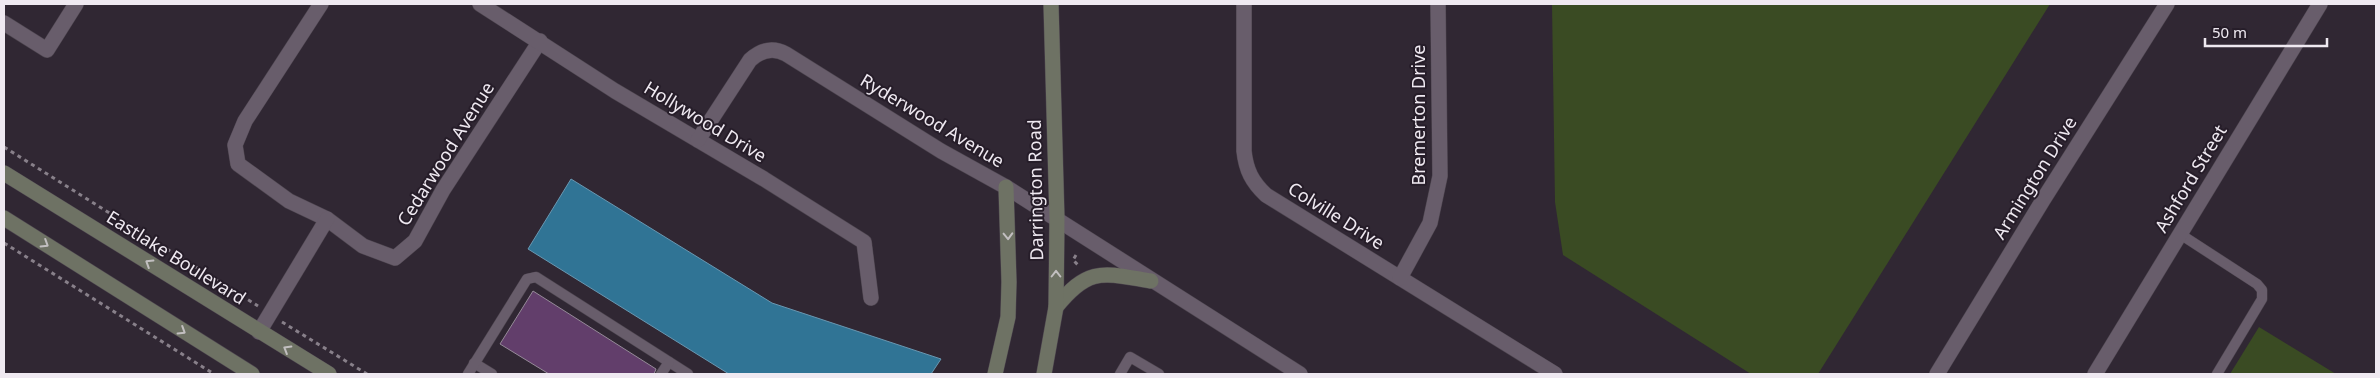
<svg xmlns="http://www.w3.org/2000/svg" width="2380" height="378" font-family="'Noto Sans',sans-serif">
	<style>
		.green { fill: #3a4b23 }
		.water { fill: #307495; stroke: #6997b1 }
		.building { fill: #623e6b; stroke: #958a98 }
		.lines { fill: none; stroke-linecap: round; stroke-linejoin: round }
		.service-casing { stroke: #4c444e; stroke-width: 11 }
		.minor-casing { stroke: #4c444e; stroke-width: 16 }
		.tertiary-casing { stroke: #4c444e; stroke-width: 16 }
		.secondary-casing { stroke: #4c444e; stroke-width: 16 }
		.path { stroke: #88808a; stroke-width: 3; stroke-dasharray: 4 4; stroke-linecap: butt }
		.service { stroke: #685d6b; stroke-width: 10 }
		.minor { stroke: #685d6b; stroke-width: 15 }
		.tertiary { stroke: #685d6b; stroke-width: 15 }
		.secondary { stroke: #6e7264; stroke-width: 15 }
		.oneway { stroke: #c2bfc0 }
		.labels { text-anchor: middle; stroke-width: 4; stroke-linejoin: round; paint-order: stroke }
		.street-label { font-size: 18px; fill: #efe9f1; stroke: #261d29 }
	</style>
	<rect width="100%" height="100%" fill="#302733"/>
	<!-- green -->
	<g class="green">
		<polygon points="1552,4 2050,4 1818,374 1751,374 1563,255 1555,202"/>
		<polygon points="2259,327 2336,374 2230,374"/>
	</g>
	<!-- water -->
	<polygon class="water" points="571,179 772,303 941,359 931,374 729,374 528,249"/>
	<!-- building -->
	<polygon class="building" points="533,291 656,369 654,374 549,374 500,344"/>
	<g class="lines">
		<defs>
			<g id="service">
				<polyline points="2180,234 2257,284 2262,290 2262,299 2217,374"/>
				<polyline points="474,363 492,374"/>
				<polyline points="468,374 527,279 536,277 688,374"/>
				<polyline points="661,374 669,362"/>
				<polyline points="1120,374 1130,357 1159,374"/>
			</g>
			<g id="minor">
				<polyline points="321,4 245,121 235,145 238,164 289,201 327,219 363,246 395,258 415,241 443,190 540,41"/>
				<polyline points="480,4 615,91 764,179 864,242 871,298"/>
				<path d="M1244,4V151C1246,170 1252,182 1266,195L1555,374"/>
				<polyline points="4,23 47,50 76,4"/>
				<path d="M698,140L750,60C761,50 773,47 786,54L941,151L1006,187"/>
				<polyline points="1400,278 1430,223 1440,176 1438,4"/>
				<polyline points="259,332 327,219"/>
				<polyline points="1937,374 2043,200 2167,4"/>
			</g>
			<g id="tertiary">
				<polyline points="1006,187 1300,374"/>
				<polyline points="2095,374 2320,4"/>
			</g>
			<g id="secondary">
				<polyline points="4,173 329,374"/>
				<polyline points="4,218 252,374"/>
				<path d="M1056,307C1089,266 1103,273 1151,281"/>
				<polyline points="995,374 1008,317 1009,282 1006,187"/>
				<polyline points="1044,374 1056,307 1057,219 1051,4"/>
			</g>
		</defs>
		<!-- service casing -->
		<use href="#service" class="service-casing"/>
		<!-- minor casing -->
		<use href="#minor" class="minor-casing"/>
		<!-- tertiary casing -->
		<use href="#tertiary" class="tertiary-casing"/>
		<!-- secondary casing -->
		<use href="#secondary" class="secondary-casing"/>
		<!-- path -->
		<g class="path">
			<polyline points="4,147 258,306"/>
			<polyline points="4,243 214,374"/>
			<polyline points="1076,255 1073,260 1080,267"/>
			<polyline points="282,322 367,374"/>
		</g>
		<!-- service -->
		<use href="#service" class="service"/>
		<!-- minor -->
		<use href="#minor" class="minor"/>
		<!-- tertiary -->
		<use href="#tertiary" class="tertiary"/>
		<!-- secondary -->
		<use href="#secondary" class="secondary"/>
	</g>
	<!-- one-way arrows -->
	<defs><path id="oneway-chevron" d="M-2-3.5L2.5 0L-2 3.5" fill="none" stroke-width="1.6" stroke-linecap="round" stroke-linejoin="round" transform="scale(1.25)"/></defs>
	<g class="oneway">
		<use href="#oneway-chevron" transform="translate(1008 236) rotate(88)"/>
		<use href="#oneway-chevron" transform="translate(45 244) rotate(32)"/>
		<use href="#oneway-chevron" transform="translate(149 263) rotate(-148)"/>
		<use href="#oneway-chevron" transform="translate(1056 274) rotate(-90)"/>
		<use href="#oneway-chevron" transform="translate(182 331) rotate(32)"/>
		<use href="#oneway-chevron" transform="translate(287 349) rotate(-149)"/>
	</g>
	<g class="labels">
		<!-- street labels -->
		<g class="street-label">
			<text transform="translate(1419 115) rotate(-90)" y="6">Bremerton Drive</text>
			<text transform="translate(932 121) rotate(31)" y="6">Ryderwood Avenue</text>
			<text transform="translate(705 122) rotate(31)" y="6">Hollywood Drive</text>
			<text transform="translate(446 154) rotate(-58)" y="6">Cedarwood Avenue</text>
			<text transform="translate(2035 178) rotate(-58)" y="6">Armington Drive</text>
			<text transform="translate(2191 179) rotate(-59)" y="6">Ashford Street</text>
			<text transform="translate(1036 190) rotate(-91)" y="6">Darrington Road</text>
			<text transform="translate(1336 216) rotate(32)" y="6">Colville Drive</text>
			<text transform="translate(176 258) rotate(32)" y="6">Eastlake Boulevard</text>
		</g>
	</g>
	<!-- border -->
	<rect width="2380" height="378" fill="none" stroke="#efe9f1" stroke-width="10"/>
	<!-- scale -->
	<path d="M2205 38v8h122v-8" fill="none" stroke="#efe9f1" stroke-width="2.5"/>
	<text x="2212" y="38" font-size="15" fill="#efe9f1" stroke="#261d29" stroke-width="4" paint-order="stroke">50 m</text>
</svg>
